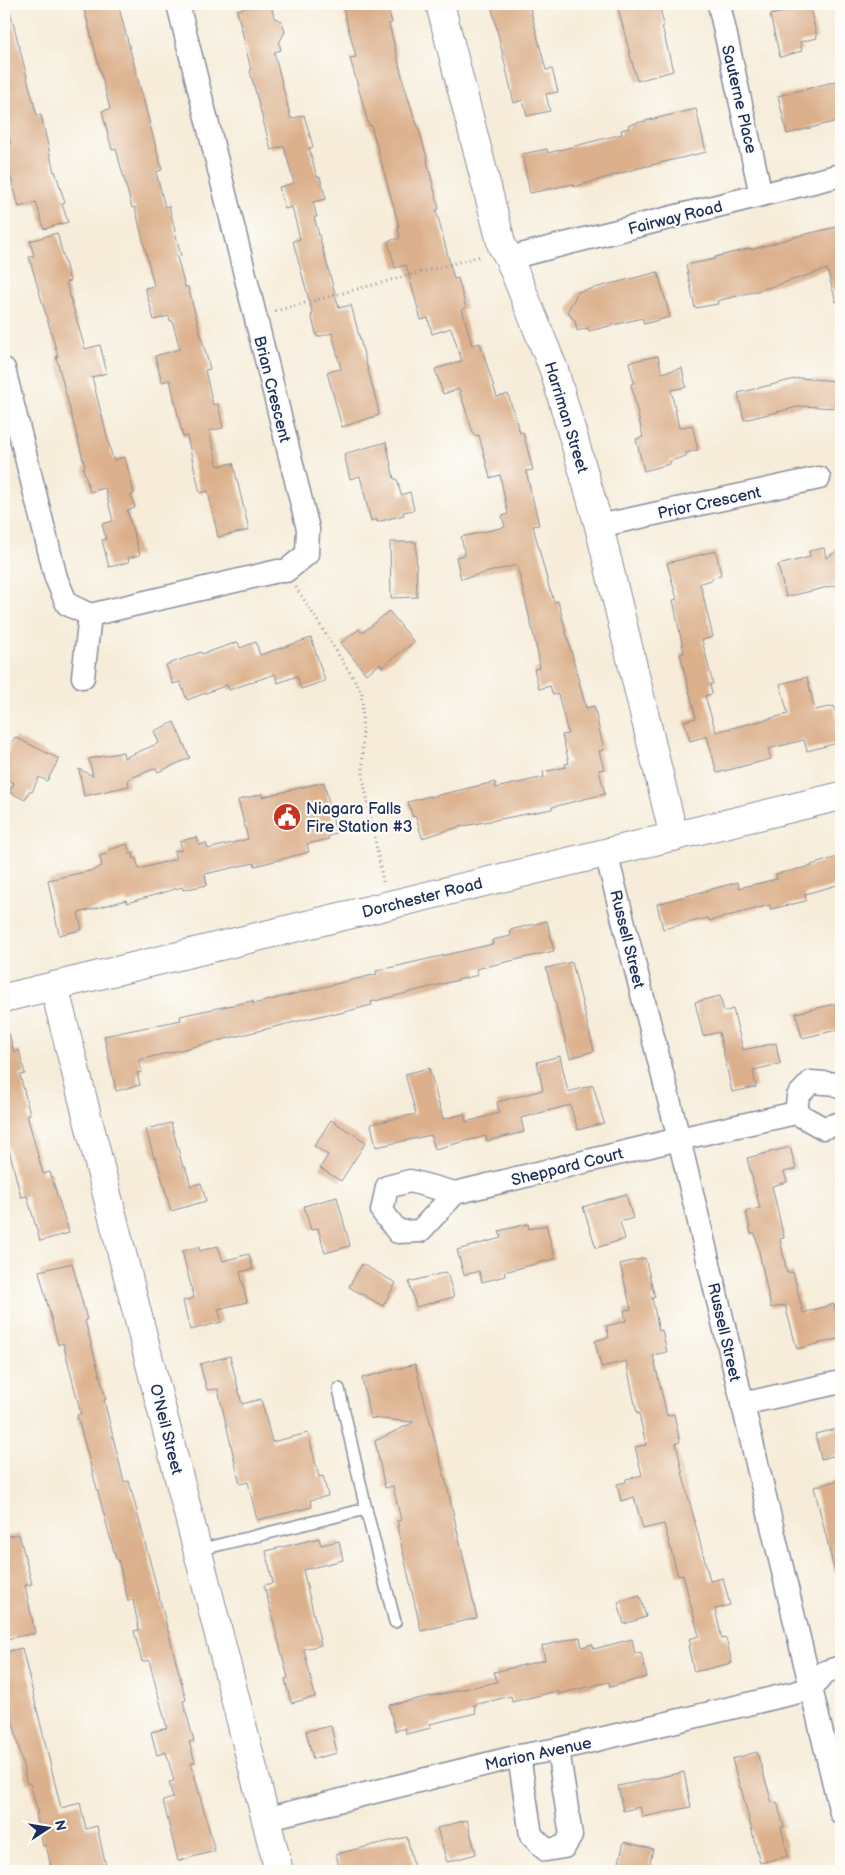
<svg xmlns="http://www.w3.org/2000/svg" width="845" height="1875" font-family="'Balsamiq Sans',sans-serif">
	<style>
		.building { fill: #dcb08c }
		.lines { fill: none; stroke-linecap: round; stroke-linejoin: round }
		.service-casing { stroke: #888e9c; stroke-width: 14 }
		.minor-casing { stroke: #888e9c; stroke-width: 25 }
		.tertiary-casing { stroke: #888e9c; stroke-width: 30 }
		.secondary-casing { stroke: #888e9c; stroke-width: 30 }
		.path { stroke: #888e9c; stroke-width: 3; stroke-dasharray: 1 4; stroke-linecap: butt }
		.service { stroke: #fff; stroke-width: 11 }
		.minor { stroke: #fff; stroke-width: 22 }
		.tertiary { stroke: #fff; stroke-width: 28 }
		.secondary { stroke: #fff; stroke-width: 28 }
		.labels { text-anchor: middle; stroke-width: 4.5; stroke-linejoin: round; paint-order: stroke }
		.street-label { font-size: 16px; fill: #1b2f5e; stroke: #fdfcf7 }
		.poi-label { font-size: 16px; fill: #1b2f5e; stroke: #fdfcf7; text-anchor: start }
	</style>
	<rect width="100%" height="100%" fill="#fdfcf7"/>
	<filter id="ink" filterUnits="userSpaceOnUse"><feTurbulence type="fractalNoise" baseFrequency=".02" numOctaves="2"/><feDisplacementMap in="SourceGraphic" scale="10" xChannelSelector="R" yChannelSelector="G"/><feConvolveMatrix kernelMatrix="1 2 1 2 8 2 1 2 1" color-interpolation-filters="sRGB"/></filter>
	<filter id="wash" filterUnits="userSpaceOnUse"><feTurbulence type="fractalNoise" baseFrequency=".0096" numOctaves="4" result="noise"/><feDisplacementMap in="SourceGraphic" scale="20" xChannelSelector="R" yChannelSelector="G"/><feGaussianBlur stdDeviation="1.12" result="paint"/><feColorMatrix in="noise" values="0 0 0 0 0 0 0 0 0 0 0 0 0 0 0 0 0 1.4 0 .05"/><feComposite in="paint" operator="in"/></filter>
	<g filter="url(#wash)">
		<rect width="100%" height="100%" fill="#f6ecd9"/>
		<g id="blocks">
			<!-- building -->
			<g class="building">
				<polygon points="83,4 118,4 162,170 156,172 165,207 169,206 181,256 177,257 185,287 188,287 210,369 205,370 213,405 218,404 223,428 209,431 218,466 233,463 249,530 218,537 208,491 200,493 187,436 183,437 170,380 162,382 155,356 180,349 172,320 170,321 169,316 154,320 145,288 154,286 135,207 132,208 116,149 112,150 102,111 110,109"/>
				<polygon points="263,4 271,4 274,18 282,21 285,32 279,43 281,50 274,52 291,119 304,115 313,147 309,148 317,177 320,177 326,199 313,202 317,217 314,217 339,308 351,305 378,408 379,415 342,427 327,372 341,369 332,333 317,337 311,315 313,315 293,241 300,239 292,207 285,209 279,187 294,183 284,146 271,150 250,71 251,70 237,10"/>
				<polygon points="359,4 387,4 392,23 389,24 405,88 416,123 417,123 428,161 427,161 439,209 436,210 454,279 458,278 466,308 462,309 472,345 480,343 497,397 508,394 520,433 523,432 533,470 526,471 539,525 533,526 550,591 551,591 554,602 558,601 586,708 594,706 604,750 599,751 604,769 599,770 605,794 552,807 552,809 459,827 422,838 416,816 413,817 408,802 430,796 430,797 495,782 496,788 544,777 543,772 566,767 565,764 569,763 562,735 568,734 558,694 553,695 550,686 539,689 534,669 540,668 538,654 517,565 461,579 456,557 465,555 461,537 505,527 502,516 508,514 500,475 490,478 479,435 474,436 459,389 443,394 435,369 462,361 451,328 432,334 428,318 421,320 406,265 395,268 388,241 400,238 398,226 399,226 371,125 369,126 350,58 356,57 343,8"/>
				<polygon points="491,4 529,4 546,70 552,69 558,92 546,94 550,111 527,116 523,100 514,103"/>
				<polygon points="617,4 659,4 664,25 662,26 673,71 637,81"/>
				<polygon points="781,4 809,4 817,38 800,42 802,51 780,57 770,15 783,12"/>
				<polygon points="9,7 37,116 41,115 54,172 55,171 65,203 62,204 68,222 44,229 36,202 19,207 4,152 4,146 11,144 4,114 4,8"/>
				<polygon points="841,80 841,120 787,134 778,96"/>
				<polygon points="696,109 706,152 639,168 574,187 573,184 530,193 522,154 547,149 548,153 622,134 621,130 629,128 628,125"/>
				<polygon points="841,226 841,301 836,302 827,269 761,290 717,301 718,304 695,308 686,265 715,259 715,257 751,248 751,250 798,236"/>
				<polygon points="57,233 70,281 66,282 85,349 100,345 107,373 92,377 113,460 125,457 134,494 131,495 135,508 127,510 140,555 128,558 129,562 109,567 102,540 106,539 102,524 113,521 105,488 90,492 83,468 85,467 56,356 58,356 29,257 34,256 30,241"/>
				<polygon points="658,272 670,317 644,324 642,318 589,331 588,328 577,331 575,320 571,317 568,310 578,292"/>
				<polygon points="658,356 662,373 682,368 686,387 671,390 679,428 692,425 698,450 686,453 686,456 670,461 670,464 644,471 636,439 643,437 631,384 634,383 629,362"/>
				<polygon points="799,378 838,381 836,408 802,406 744,420 738,393"/>
				<polygon points="386,442 394,479 397,479 401,495 410,492 414,510 403,512 404,515 377,522 376,519 371,521 360,476 350,479 344,454"/>
				<polygon points="390,542 416,542 417,597 391,598"/>
				<polygon points="824,548 826,558 841,548 841,584 786,597 778,565 810,557 809,551"/>
				<polygon points="716,551 721,575 712,578 712,580 700,583 713,637 702,640 713,684 710,684 712,694 705,696 716,732 788,714 780,684 807,677 815,710 834,706 841,733 841,742 807,751 804,740 768,749 771,759 717,773 707,736 690,741 684,721 696,718 680,654 684,653 673,600 677,599 667,563"/>
				<polygon points="389,611 414,642 382,667 380,664 366,674 341,643 359,629 362,633"/>
				<polygon points="311,638 325,681 301,689 297,676 278,683 275,674 229,690 227,685 187,700 180,682 173,684 166,665 201,652 202,654 238,642 240,648 256,642 260,655"/>
				<polygon points="174,722 190,758 158,772 156,768 128,779 129,786 84,796 79,769 93,776 89,759 123,752 124,758 159,743 154,731"/>
				<polygon points="15,737 59,759 47,781 39,777 32,792 29,791 25,800 9,792 14,783 4,778 4,760"/>
				<polygon points="324,782 336,833 328,836 329,839 307,844 309,852 255,866 254,863 205,874 207,885 183,890 182,887 127,903 126,900 78,913 82,930 59,935 48,880 94,870 102,866 100,856 110,853 109,850 127,844 130,854 133,853 134,859 136,858 139,869 176,859 174,851 182,850 180,841 197,837 199,845 206,843 208,849 248,839 238,800 262,794 262,797"/>
				<polygon points="841,856 841,884 805,894 806,901 771,909 770,905 709,921 708,918 663,929 657,904 738,882 739,888 777,879 776,874 812,866 811,865"/>
				<polygon points="547,921 554,951 476,969 478,975 371,1002 372,1005 332,1015 332,1013 139,1060 142,1072 137,1073 140,1085 116,1091 104,1036 181,1020 180,1016 203,1011 253,1001 253,1004 377,974 376,971 493,944 492,940 511,936 510,930"/>
				<polygon points="572,962 594,1051 570,1058 546,968"/>
				<polygon points="720,996 724,1012 733,1009 743,1050 776,1043 780,1064 753,1070 756,1087 732,1092 719,1032 703,1036 695,1002"/>
				<polygon points="835,1004 841,1029 802,1038 796,1013"/>
				<polygon points="9,1034 14,1052 19,1050 25,1074 20,1075 30,1114 27,1115 43,1174 50,1172 69,1233 40,1241 27,1196 21,1197 8,1146 4,1147 4,1035"/>
				<polygon points="560,1056 568,1092 593,1085 604,1123 578,1130 570,1105 521,1118 524,1132 487,1141 486,1136 435,1149 431,1135 376,1147 371,1124 416,1114 405,1074 429,1068 443,1119 464,1114 466,1122 499,1113 497,1102 543,1090 537,1062"/>
				<polygon points="331,1120 366,1142 341,1181 320,1168 328,1155 314,1146"/>
				<polygon points="171,1123 183,1167 185,1166 191,1186 201,1183 206,1201 171,1211 156,1158 154,1158 146,1129"/>
				<polygon points="790,1147 796,1169 784,1172 787,1182 772,1186 784,1238 780,1239 787,1273 793,1272 803,1313 834,1304 841,1333 841,1338 797,1349 785,1305 771,1308 755,1233 751,1234 746,1211 760,1208 747,1158"/>
				<polygon points="626,1194 633,1218 620,1222 625,1239 596,1248 583,1207"/>
				<polygon points="337,1197 350,1246 325,1253 318,1228 311,1230 304,1206"/>
				<polygon points="528,1224 529,1229 546,1225 555,1259 504,1272 505,1276 482,1282 479,1271 464,1275 457,1250 501,1238 499,1231"/>
				<polygon points="218,1246 223,1261 249,1254 253,1269 240,1272 247,1302 218,1309 222,1322 190,1330 183,1301 194,1298 182,1251 199,1247 200,1251"/>
				<polygon points="645,1258 655,1297 652,1298 659,1331 662,1330 667,1352 653,1355 667,1416 674,1414 680,1442 676,1443 683,1476 710,1581 723,1578 730,1605 715,1609 722,1639 726,1638 732,1663 694,1672 688,1646 691,1646 689,1639 699,1636 683,1575 678,1576 664,1524 643,1529 634,1497 621,1501 617,1484 626,1482 626,1479 642,1475 635,1447 646,1445 639,1413 637,1414 626,1361 601,1367 595,1341 609,1337 606,1326 626,1321 624,1310 631,1309 620,1264"/>
				<polygon points="72,1263 87,1320 85,1321 106,1399 104,1400 124,1482 129,1481 186,1700 183,1701 194,1741 189,1742 195,1762 191,1763 215,1851 178,1861 163,1801 173,1798 169,1782 174,1781 166,1752 157,1755 151,1732 167,1728 149,1660 142,1662 134,1631 139,1630 133,1600 128,1601 118,1559 116,1559 77,1415 81,1414 63,1343 58,1345 39,1271"/>
				<polygon points="362,1264 396,1283 383,1306 349,1287"/>
				<polygon points="447,1272 454,1297 416,1307 409,1282"/>
				<polygon points="230,1356 242,1404 261,1399 272,1442 308,1433 319,1477 323,1476 328,1496 310,1500 312,1507 257,1520 248,1482 240,1484 218,1389 207,1390 200,1364"/>
				<polygon points="415,1364 449,1494 477,1618 421,1631 397,1526 399,1526 397,1521 401,1520 393,1486 385,1488 375,1441 414,1422 370,1418 362,1378"/>
				<polygon points="841,1428 841,1454 821,1459 815,1434"/>
				<polygon points="839,1480 841,1490 841,1572 835,1573 814,1487"/>
				<polygon points="19,1534 32,1584 25,1585 35,1633 7,1639 4,1623 4,1599 8,1598 4,1582 4,1537"/>
				<polygon points="319,1538 321,1545 339,1541 343,1560 303,1570 321,1645 304,1649 315,1697 291,1703 285,1679 288,1678 264,1585 273,1583 266,1551"/>
				<polygon points="640,1596 646,1617 624,1624 618,1602"/>
				<polygon points="580,1637 582,1647 592,1644 594,1649 632,1639 635,1654 641,1652 647,1677 610,1687 609,1682 558,1694 557,1691 512,1702 511,1696 474,1705 476,1713 430,1724 431,1728 406,1734 405,1728 395,1731 389,1705 497,1682 494,1672 545,1660 542,1646"/>
				<polygon points="22,1648 61,1808 80,1803 86,1829 97,1826 107,1871 52,1871 46,1845 43,1846 36,1814 38,1813 30,1783 27,1784 6,1691 4,1691 4,1652"/>
				<polygon points="331,1726 337,1753 313,1759 306,1731"/>
				<polygon points="757,1752 772,1803 777,1802 784,1827 781,1827 788,1856 760,1863 741,1788 740,1788 732,1759"/>
				<polygon points="684,1772 691,1807 643,1817 640,1807 623,1811 618,1786"/>
				<polygon points="467,1820 476,1854 447,1862 437,1828"/>
				<polygon points="407,1837 415,1871 340,1871 336,1854"/>
				<polygon points="624,1842 653,1849 648,1871 617,1871"/>
			</g>
		</g>
	</g>
	<g filter="url(#ink)">
		<use href="#blocks" fill-opacity="0" stroke="#888e9c" stroke-width="1"/>
		<g class="lines">
			<defs>
				<g id="service">
					<polyline points="339,1389 366,1509 395,1622"/>
					<polyline points="198,1550 366,1509"/>
				</g>
				<g id="minor">
					<polyline points="719,4 761,195"/>
					<polyline points="509,258 841,175"/>
					<polyline points="4,369 56,578 67,604 90,615 278,571 286,571 307,554 308,529 178,4"/>
					<polyline points="599,526 819,478"/>
					<polyline points="83,677 90,615"/>
					<polyline points="606,853 679,1139 841,1813"/>
					<polyline points="796,1113 798,1096 811,1082 838,1084 841,1088"/>
					<polyline points="455,1193 420,1231 398,1232 382,1211 387,1187 410,1181 455,1193 679,1139 796,1113 823,1128 841,1123"/>
					<polyline points="742,1404 841,1382"/>
					<polyline points="811,1689 825,1672 841,1667"/>
					<polyline points="519,1756 531,1835 546,1850 564,1847 571,1836 558,1749"/>
					<polyline points="265,1819 519,1756 558,1749 811,1689"/>
				</g>
				<g id="tertiary">
					<polyline points="440,4 502,246 509,258 554,370 599,526 674,837"/>
					<polyline points="54,986 279,1871"/>
				</g>
				<polyline id="secondary" points="4,998 841,796"/>
			</defs>
			<!-- service casing -->
			<use href="#service" class="service-casing"/>
			<!-- minor casing -->
			<use href="#minor" class="minor-casing"/>
			<!-- tertiary casing -->
			<use href="#tertiary" class="tertiary-casing"/>
			<!-- secondary casing -->
			<use href="#secondary" class="secondary-casing"/>
			<!-- path -->
			<g class="path">
				<polyline points="275,311 481,256"/>
				<polyline points="296,587 362,692 363,777 383,882"/>
			</g>
			<!-- service -->
			<use href="#service" class="service"/>
			<!-- minor -->
			<use href="#minor" class="minor"/>
			<!-- tertiary -->
			<use href="#tertiary" class="tertiary"/>
			<!-- secondary -->
			<use href="#secondary" class="secondary"/>
		</g>
	</g>
	<!-- icons -->
	<defs>
		<symbol id="civic-disc" viewBox="-11 -11 22 22"><circle r="9.5" fill="#c8321e" stroke="#fdfcf7"/><path d="M-.6-6.5H3V-4.5H.6V-3L4-1V1h2V6H-6V1h2V-1L-.6-3ZM-1.2 2.5V6h2.4V2.5Z" fill="#fff"/></symbol>
	</defs>
	<g fill-rule="evenodd">
		<use href="#civic-disc" x="271" y="801" width="32" height="32"/>
	</g>
	<g class="labels">
		<!-- street labels -->
		<g class="street-label">
			<text transform="translate(740 99) rotate(77)" y="6">Sauterne Place</text>
			<text transform="translate(675 217) rotate(-14)" y="6">Fairway Road</text>
			<text transform="translate(273 389) rotate(76)" y="6">Brian Crescent</text>
			<text transform="translate(567 417) rotate(73)" y="6">Harriman Street</text>
			<text transform="translate(709 502) rotate(-12)" y="6">Prior Crescent</text>
			<text transform="translate(422 897) rotate(-14)" y="6">Dorchester Road</text>
			<text transform="translate(628 939) rotate(76)" y="6">Russell Street</text>
			<text transform="translate(567 1166) rotate(-14)" y="6">Sheppard Court</text>
			<text transform="translate(725 1332) rotate(77)" y="6">Russell Street</text>
			<text transform="translate(167 1429) rotate(76)" y="6">O'Neil Street</text>
			<text transform="translate(538 1753) rotate(-12)" y="6">Marion Avenue</text>
		</g>
		<!-- poi labels -->
		<g class="poi-label">
			<text x="306" y="814">Niagara Falls<tspan x="306" dy="18">Fire Station #3</tspan></text>
		</g>
	</g>
	<!-- margin -->
	<rect width="845" height="1875" fill="none" stroke="#fdfcf7" stroke-width="20"/>
	<!-- north arrow -->
	<g transform="translate(48 1828) rotate(78)" stroke="#fdfcf7" stroke-width="4" paint-order="stroke">
	<path d="M0-4L9 19L0 12L-9 19Z" fill="#1b2f5e"/>
	<text y="-8" font-size="14" font-weight="bold" text-anchor="middle" fill="#1b2f5e">N</text>
	</g>
</svg>
